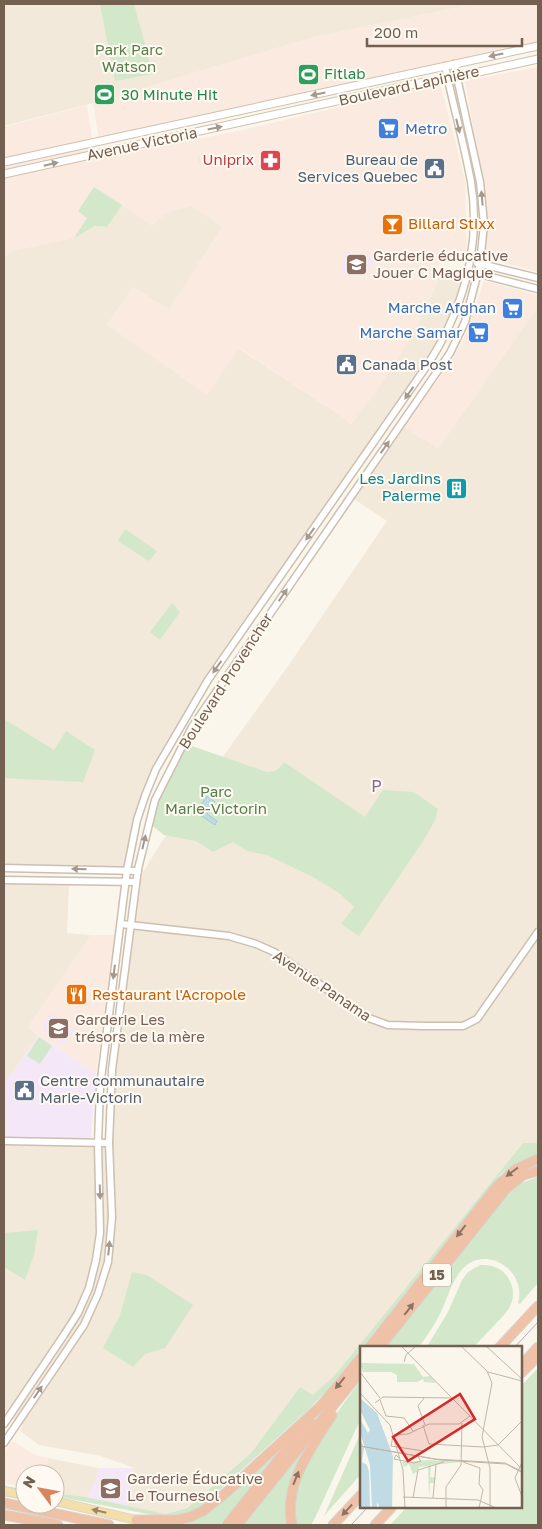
<svg xmlns="http://www.w3.org/2000/svg" width="542" height="1529" font-family="'Golos Text',sans-serif">
	<style>
		.residential { fill: #f2e9da }
		.commercial { fill: #faeae0 }
		.education { fill: #f3e7f8 }
		.green { fill: #d3e8ca }
		.water { fill: #c0dbe3; stroke: #a8c9d4 }
		.lines { fill: none; stroke-linecap: round; stroke-linejoin: round }
		.tertiary-casing { stroke: #ccbfb1; stroke-width: 9 }
		.secondary-casing { stroke: #cfc0af; stroke-width: 9 }
		.primary-casing { stroke: #d8d2ce; stroke-width: 10 }
		.motorway-casing { stroke: #d8d2ce; stroke-width: 11 }
		.tertiary { stroke: #fff; stroke-width: 6 }
		.secondary { stroke: #fff; stroke-width: 7 }
		.primary { stroke: #f3dfaa; stroke-width: 8 }
		.motorway { stroke: #efc2a8; stroke-width: 9 }
		.tram { stroke: #bba9c5; stroke-width: 1 }
		.oneway { fill: #a5988d }
		.oneway2 { fill: #8d7462 }
		.oneway3 { fill: #9a866b }
		.labels { text-anchor: middle; stroke-width: 4; stroke-linejoin: round; paint-order: stroke }
		.shield { fill: #fefaf1; stroke: #9d8e80; stroke-width: 1 }
		.shield-label { font-size: 14px; font-weight: bold; fill: #746050 }
		.park-label { font-size: 15px; fill: #557e4c; stroke: #fefaf1 }
		.leisure-label { font-size: 15px; fill: #27864d; stroke: #fefaf1; text-anchor: start }
		.street-label { font-size: 15px; fill: #746050; stroke: #fefaf1 }
		.shop-label { font-size: 15px; fill: #366cbe; stroke: #fefaf1; text-anchor: end }
		.health-label { font-size: 15px; fill: #be3a42; stroke: #fefaf1; text-anchor: end }
		.service-label { font-size: 15px; fill: #4e5e75; stroke: #fefaf1; text-anchor: start }
		.food-label { font-size: 15px; fill: #c56008; stroke: #fefaf1; text-anchor: start }
		.education-label { font-size: 15px; fill: #785e54; stroke: #fefaf1; text-anchor: start }
		.culture-label { font-size: 15px; fill: #0d838f; stroke: #fefaf1; text-anchor: end }
		.neighbourhood-label { font-size: 16px; letter-spacing: 1px; fill: #86688f; stroke: #fefaf1 }
		.inset-road { fill: none; stroke: #c1b6a8; stroke-width: 1 }
		.view { fill: #d62828; fill-opacity: 0.15; stroke: #d62828; stroke-width: 2.5 }
		.inset-edge { fill: none; stroke: #746050; stroke-width: 2.5 }
	</style>
	<rect width="100%" height="100%" fill="#fbf6eb"/>
	<!-- residential -->
	<g class="residential">
		<polygon points="4,4 475,4 314,37 93,103 4,126"/>
		<polygon points="122,205 152,225 167,212 192,206 222,227 169,310 133,287 107,325 238,348 344,418 351,424 400,355 421,318 436,285 439,268 465,275 453,313 436,348 210,672 165,746 140,800 131,833 124,867 4,864 4,258 11,251 73,238 95,226 107,227"/>
		<polygon points="538,307 538,1143 523,1143 335,1375 313,1396 300,1387 251,1453 186,1508 166,1514 127,1506 134,1468 101,1456 39,1445 20,1431 23,1426 4,1413 4,1140 111,1144 115,1072 131,929 142,874 161,843 288,666 387,521 354,499 404,427 438,448"/>
		<polygon points="4,882 69,884 67,933 91,935 28,1027 39,1035 4,1084"/>
		<polygon points="48,1458 98,1468 97,1479 86,1497 55,1493 55,1474 45,1474"/>
	</g>
	<!-- commercial -->
	<g class="commercial">
		<polygon points="475,4 538,4 538,42 99,140 93,103 314,37"/>
		<polygon points="538,67 538,272 521,267 484,259 487,227 481,172 465,81"/>
		<polygon points="440,83 465,180 467,261 441,255 436,285 421,318 400,355 379,388 351,425 344,418 239,348 207,395 107,325 133,287 169,309 222,227 192,206 167,212 153,225 94,188 78,211 87,218 74,238 11,251 4,258 4,127 87,105 95,159 238,131"/>
		<polygon points="484,281 538,295 538,307 438,449 404,427 454,357 467,331"/>
		<polygon points="91,935 116,935 96,1074 28,1027"/>
		<polygon points="11,1442 15,1442 35,1455 48,1458 45,1474 25,1474 25,1487 4,1483 4,1452"/>
	</g>
	<!-- education -->
	<g class="education">
		<polygon points="345,252 367,257 376,258 362,277 341,272"/>
		<polygon points="51,1013 74,1030 64,1045 42,1031 45,1028 42,1026"/>
		<polygon points="39,1035 96,1074 91,1138 4,1138 4,1084"/>
		<polygon points="98,1468 134,1468 127,1506 86,1497 97,1479"/>
	</g>
	<!-- green -->
	<g class="green">
		<polygon points="100,4 134,4 153,74 115,81"/>
		<polygon points="94,187 122,205 107,227 95,226 74,238 87,218 78,211"/>
		<polygon points="125,529 157,551 149,561 118,541"/>
		<polygon points="172,603 180,612 160,640 150,632"/>
		<polygon points="4,719 54,750 66,731 95,750 83,782 4,778"/>
		<path d="M186,744L267,772C276,772 279,769 284,762L365,817L383,790L414,792L438,809L435,820L425,838L359,936L341,924L354,907L339,893L313,877L267,855L247,851L233,842L213,852L196,841L164,835L149,823Z"/>
		<polygon points="39,1037 52,1046 40,1064 27,1056"/>
		<path d="M523,1143H538V1155L532,1156L502,1173L334,1384L310,1408L202,1506C190,1514 178,1517 163,1517L55,1496V1493L86,1497L166,1514L187,1508L251,1453L300,1387L313,1395L335,1375Z"/>
		<path d="M538,1177V1283L520,1304L518,1303C521,1293 519,1283 513,1274C507,1266 497,1260 487,1259C456,1257 450,1295 439,1316C433,1327 426,1338 418,1348H385L506,1196L521,1183Z"/>
		<polygon points="38,1230 34,1255 25,1280 4,1267 4,1233"/>
		<path d="M480,1265C484,1265 489,1265 492,1266C511,1271 519,1294 508,1310C498,1323 484,1335 473,1348H426L448,1312L462,1280L468,1272Z"/>
		<polygon points="132,1272 147,1275 193,1305 165,1348 145,1354 133,1367 103,1348 120,1315"/>
		<polygon points="538,1368 538,1525 390,1525 406,1508 521,1508 521,1386"/>
		<path d="M361,1380V1418L315,1518L311,1525H296C282,1484 337,1412 361,1380Z"/>
		<polygon points="361,1432 361,1474 324,1516"/>
		<polygon points="295,1434 220,1525 166,1524 191,1520"/>
		<path d="M310,1438L312,1439C296,1465 280,1493 288,1525H241Z"/>
	</g>
	<!-- water -->
	<polygon class="water" points="207,796 215,802 207,814 217,821 215,825 196,812"/>
	<g class="lines">
		<defs>
			<g id="tertiary">
				<polyline points="477,263 538,278"/>
				<polyline points="468,271 538,289"/>
				<polyline points="4,868 138,871"/>
				<polyline points="4,880 136,882"/>
				<polyline points="121,924 229,936 256,944 274,952 366,1017 388,1025 425,1026 463,1026 477,1019 538,932"/>
				<polyline points="4,1141 109,1143"/>
				<path d="M4,1424L64,1335L78,1313L89,1288L96,1260L100,1233L98,1143L100,1087L127,870L137,820L145,796L156,769L208,680L426,367C462,313 482,247 471,182C464,143 453,105 445,66"/>
				<polyline points="4,1443 84,1325 98,1294 108,1262 112,1217 109,1143 112,1070 138,869 155,800 192,727 450,353 465,322 480,264 484,224 480,182 454,64"/>
			</g>
			<g id="secondary">
				<polyline points="4,162 538,46"/>
				<polyline points="4,174 419,83 443,80 538,59"/>
			</g>
			<g id="primary">
				<polyline points="4,1491 25,1495"/>
				<polyline points="55,1501 136,1520"/>
			</g>
			<g id="motorway">
				<polyline points="369,1348 497,1186 516,1169 538,1159"/>
				<polyline points="379,1348 506,1189 523,1175 538,1171"/>
				<polyline points="499,1348 538,1306"/>
				<polyline points="521,1366 538,1347"/>
				<polyline points="521,1373 538,1356"/>
				<polyline points="321,1406 361,1358"/>
				<polyline points="4,1503 109,1525"/>
				<polyline points="4,1515 58,1525"/>
				<polyline points="136,1520 177,1520 190,1517 203,1511 228,1491 325,1402"/>
				<polyline points="227,1525 310,1420"/>
				<polyline points="237,1525 361,1371"/>
				<path d="M292,1525C283,1485 311,1448 332,1415"/>
				<polyline points="333,1525 361,1495"/>
				<polyline points="375,1525 391,1508"/>
			</g>
		</defs>
		<!-- tertiary casing -->
		<use href="#tertiary" class="tertiary-casing"/>
		<!-- secondary casing -->
		<use href="#secondary" class="secondary-casing"/>
		<!-- primary casing -->
		<use href="#primary" class="primary-casing"/>
		<!-- motorway casing -->
		<use href="#motorway" class="motorway-casing"/>
		<!-- tertiary -->
		<use href="#tertiary" class="tertiary"/>
		<!-- secondary -->
		<use href="#secondary" class="secondary"/>
		<!-- primary -->
		<use href="#primary" class="primary"/>
		<!-- motorway -->
		<use href="#motorway" class="motorway"/>
		<!-- tram -->
		<g class="tram">
			<polyline points="514,1348 538,1322"/>
			<polyline points="351,1525 367,1508"/>
		</g>
	</g>
	<!-- one-way arrows -->
	<defs><path id="oneway-solid" d="M-6-.8H1V-3.2L6.5 0L1 3.2V.8H-6Z" transform="scale(1.25)"/></defs>
	<g class="oneway">
		<use href="#oneway-solid" transform="translate(496 55) rotate(168)"/>
		<use href="#oneway-solid" transform="translate(318 94) rotate(168)"/>
		<use href="#oneway-solid" transform="translate(458 126) rotate(76)"/>
		<use href="#oneway-solid" transform="translate(215 128) rotate(-12)"/>
		<use href="#oneway-solid" transform="translate(51 164) rotate(-13)"/>
		<use href="#oneway-solid" transform="translate(482 198) rotate(-95)"/>
		<use href="#oneway-solid" transform="translate(409 393) rotate(125)"/>
		<use href="#oneway-solid" transform="translate(385 447) rotate(-55)"/>
		<use href="#oneway-solid" transform="translate(310 534) rotate(125)"/>
		<use href="#oneway-solid" transform="translate(283 595) rotate(-55)"/>
		<use href="#oneway-solid" transform="translate(217 667) rotate(125)"/>
		<use href="#oneway-solid" transform="translate(144 842) rotate(-77)"/>
		<use href="#oneway-solid" transform="translate(79 869) rotate(-178)"/>
		<use href="#oneway-solid" transform="translate(114 972) rotate(97)"/>
		<use href="#oneway-solid" transform="translate(100 1192) rotate(88)"/>
		<use href="#oneway-solid" transform="translate(109 1248) rotate(-84)"/>
		<use href="#oneway-solid" transform="translate(38 1392) rotate(-56)"/>
	</g>
	<g class="oneway2">
		<use href="#oneway-solid" transform="translate(512 1172) rotate(143)"/>
		<use href="#oneway-solid" transform="translate(461 1231) rotate(128)"/>
		<use href="#oneway-solid" transform="translate(409 1309) rotate(-52)"/>
		<use href="#oneway-solid" transform="translate(340 1383) rotate(129)"/>
		<use href="#oneway-solid" transform="translate(296 1478) rotate(-68)"/>
		<use href="#oneway-solid" transform="translate(347 1510) rotate(133)"/>
	</g>
	<use class="oneway3" href="#oneway-solid" transform="translate(99 1511) rotate(-167)"/>
	<!-- icons -->
	<defs>
		<symbol id="stadium-square" viewBox="-11 -11 22 22"><rect x="-9" y="-9" width="18" height="18" rx="4" fill="#2e9e5b" stroke="#fefaf1"/><path d="M0-5a6.5 5 0 1 0 0 10a6.5 5 0 1 0 0-10ZM-3.5-1.8h7v3.6h-7Z" fill="#fff"/></symbol>
		<symbol id="supermarket-square" viewBox="-11 -11 22 22"><rect x="-9" y="-9" width="18" height="18" rx="4" fill="#3f7fe0" stroke="#fefaf1"/><path d="M-6-5.5h2.5l.6 2H6L4.5 2H-2.5L-4.4-4H-6ZM-1.5 3.2a1.3 1.3 0 1 0 .1 0ZM3 3.2a1.3 1.3 0 1 0 .1 0Z" fill="#fff"/></symbol>
		<symbol id="pharmacy-square" viewBox="-11 -11 22 22"><rect x="-9" y="-9" width="18" height="18" rx="4" fill="#e0444e" stroke="#fefaf1"/><path d="M-2-6h4v4h4v4h-4v4h-4v-4h-4v-4h4Z" fill="#fff"/></symbol>
		<symbol id="civic-square" viewBox="-11 -11 22 22"><rect x="-9" y="-9" width="18" height="18" rx="4" fill="#5c6f8a" stroke="#fefaf1"/><path d="M-.6-6.5H3V-4.5H.6V-3L4-1V1h2V6H-6V1h2V-1L-.6-3ZM-1.2 2.5V6h2.4V2.5Z" fill="#fff"/></symbol>
		<symbol id="bar-square" viewBox="-11 -11 22 22"><rect x="-9" y="-9" width="18" height="18" rx="4" fill="#e8710a" stroke="#fefaf1"/><path d="M-6-5H6L.8 .8V4.5H3.5V6h-7V4.5H-.8V.8Z" fill="#fff"/></symbol>
		<symbol id="school-square" viewBox="-11 -11 22 22"><rect x="-9" y="-9" width="18" height="18" rx="4" fill="#8d6e63" stroke="#fefaf1"/><path d="M0-5L7-2L0 1L-7-2ZM-4 1L0 2.5L4 1V4Q0 6-4 4Z" fill="#fff"/></symbol>
		<symbol id="building-square" viewBox="-11 -11 22 22"><rect x="-9" y="-9" width="18" height="18" rx="4" fill="#0f9aa8" stroke="#fefaf1"/><path d="M-4-6H4V6H1V3H-1V6H-4ZM-2.5-4.3h1.7v1.8h-1.7ZM.8-4.3h1.7v1.8H.8ZM-2.5-1h1.7V.8h-1.7ZM.8-1h1.7V.8H.8Z" fill="#fff"/></symbol>
		<symbol id="restaurant-square" viewBox="-11 -11 22 22"><rect x="-9" y="-9" width="18" height="18" rx="4" fill="#e8710a" stroke="#fefaf1"/><path d="M-5-6h1v4h1v-4h1v4h1v-4h1v5L-1.5 .5V6h-2V.5L-5-1ZM5-6V6H3V1.5H1.5Q1.5-4 5-6Z" fill="#fff"/></symbol>
	</defs>
	<g fill-rule="evenodd">
		<use href="#stadium-square" x="296" y="62" width="25" height="25"/>
		<use href="#stadium-square" x="92" y="82" width="25" height="25"/>
		<use href="#supermarket-square" x="376" y="116" width="25" height="25"/>
		<use href="#pharmacy-square" x="258" y="148" width="25" height="25"/>
		<use href="#civic-square" x="422" y="156" width="25" height="25"/>
		<use href="#bar-square" x="380" y="212" width="25" height="25"/>
		<use href="#school-square" x="344" y="252" width="25" height="25"/>
		<use href="#supermarket-square" x="500" y="296" width="25" height="25"/>
		<use href="#supermarket-square" x="466" y="320" width="25" height="25"/>
		<use href="#civic-square" x="334" y="352" width="25" height="25"/>
		<use href="#building-square" x="444" y="476" width="25" height="25"/>
		<use href="#restaurant-square" x="64" y="982" width="25" height="25"/>
		<use href="#school-square" x="46" y="1016" width="25" height="25"/>
		<use href="#civic-square" x="12" y="1078" width="25" height="25"/>
		<use href="#school-square" x="98" y="1476" width="25" height="25"/>
	</g>
	<g class="labels">
		<!-- shield labels -->
		<rect class="shield" x="423" y="1263.5" width="28" height="23" rx="4"/>
		<g class="shield-label">
			<text x="437" y="1280">15</text>
		</g>
		<!-- park labels -->
		<g class="park-label">
			<text x="129" y="55">Park Parc<tspan x="129" dy="17">Watson</tspan></text>
			<text x="216" y="797">Parc<tspan x="216" dy="17">Marie-Victorin</tspan></text>
		</g>
		<!-- leisure labels -->
		<g class="leisure-label">
			<text x="324" y="79">Fitlab</text>
			<text x="121" y="100">30 Minute Hit</text>
		</g>
		<!-- street labels -->
		<g class="street-label">
			<text transform="translate(409 86) rotate(-12)" y="5">Boulevard Lapinière</text>
			<text transform="translate(142 144) rotate(-12)" y="5">Avenue Victoria</text>
			<text transform="translate(226 681) rotate(-57)" y="5">Boulevard Provencher</text>
			<text transform="translate(322 986) rotate(34)" y="5">Avenue Panama</text>
		</g>
		<!-- shop labels -->
		<g class="shop-label">
			<text x="405" y="134" text-anchor="start">Metro</text>
			<text x="496" y="313">Marche Afghan</text>
			<text x="462" y="338">Marche Samar</text>
		</g>
		<!-- health labels -->
		<g class="health-label">
			<text x="254" y="165">Uniprix</text>
		</g>
		<!-- service labels -->
		<g class="service-label">
			<text x="418" y="165" text-anchor="end">Bureau de<tspan x="418" dy="17">Services Quebec</tspan></text>
			<text x="362" y="370">Canada Post</text>
			<text x="40" y="1086">Centre communautaire<tspan x="40" dy="17">Marie-Victorin</tspan></text>
		</g>
		<!-- food labels -->
		<g class="food-label">
			<text x="408" y="229">Billard Stixx</text>
			<text x="92" y="1000">Restaurant l'Acropole</text>
		</g>
		<!-- education labels -->
		<g class="education-label">
			<text x="373" y="261">Garderie éducative<tspan x="373" dy="17">Jouer C Magique</tspan></text>
			<text x="75" y="1025">Garderie Les<tspan x="75" dy="17">trésors de la mère</tspan></text>
			<text x="127" y="1484">Garderie Éducative<tspan x="127" dy="17">Le Tournesol</tspan></text>
		</g>
		<!-- culture labels -->
		<g class="culture-label">
			<text x="441" y="484">Les Jardins<tspan x="441" dy="17">Palerme</tspan></text>
		</g>
		<!-- neighbourhood labels -->
		<g class="neighbourhood-label">
			<text x="377" y="792">P</text>
		</g>
	</g>
	<!-- overview -->
	<g transform="translate(360 1346)">
		<rect width="162" height="162" fill="#fbf6eb"/>
		<path d="M0,17L54,18L63,31L70,30L76,37L64,36L63,33L57,36H37V29L31,26H3ZM70,114L101,116L71,119L70,131L76,132L74,137H70L69,151L68,120L59,121L57,126L53,128L49,118L44,121L42,116Z" fill="#d3e8ca"/>
		<path d="M0,52L17,67L33,110L32,162H20L17,156V162H12L10,119L0,86V73L8,87L10,84L0,64ZM0,92L4,102L2,116L7,119L9,126L10,162H0Z" fill="#c0dbe3"/>
		<path class="inset-road" d="M41,0L91,51M101,0L127,25L132,37L122,91L130,122V162M126,0L163,34M44,16L46,9L56,0M0,26L20,52M128,26L162,35M0,47L30,79L43,124L45,162M64,52L58,60L65,79M92,52L163,124M20,54L26,70L44,72L53,85M15,57L23,51L92,52M63,79L69,98L123,101M34,89L48,88L69,78H99L110,70M33,90L31,100L64,105L58,108M138,99L163,74M0,100L80,114L146,118L163,127M0,100L75,113L145,117L163,126M123,101L138,99M39,112L36,109L34,113L54,117L61,115L58,111M163,114L155,132L163,153M103,116L120,122L119,138L123,144L119,162M43,151L118,154L136,162M53,152L58,124L84,116M73,152L76,119M86,162V141L101,119L102,77"/>
		<path class="view" d="M100,48L115,73L48,115L33,91Z"/>
		<rect width="162" height="162" class="inset-edge"/>
	</g>
	<!-- border -->
	<rect width="542" height="1529" fill="none" stroke="#746050" stroke-width="10"/>
	<!-- north arrow -->
	<g transform="translate(40 1489) rotate(302)"><circle r="24" fill="#fefaf1" stroke="#c7bcb1"/>
	<path d="M0-4L9 19L0 12L-9 19Z" fill="#d9855c"/>
	<text y="-8" font-size="14" font-weight="bold" text-anchor="middle" fill="#746050">N</text>
	</g>
	<!-- scale -->
	<path d="M367 38v8h155v-8" fill="none" stroke="#746050" stroke-width="2.5"/>
	<text x="374" y="38" font-size="15" fill="#746050" stroke="#fefaf1" stroke-width="4" paint-order="stroke">200 m</text>
</svg>
